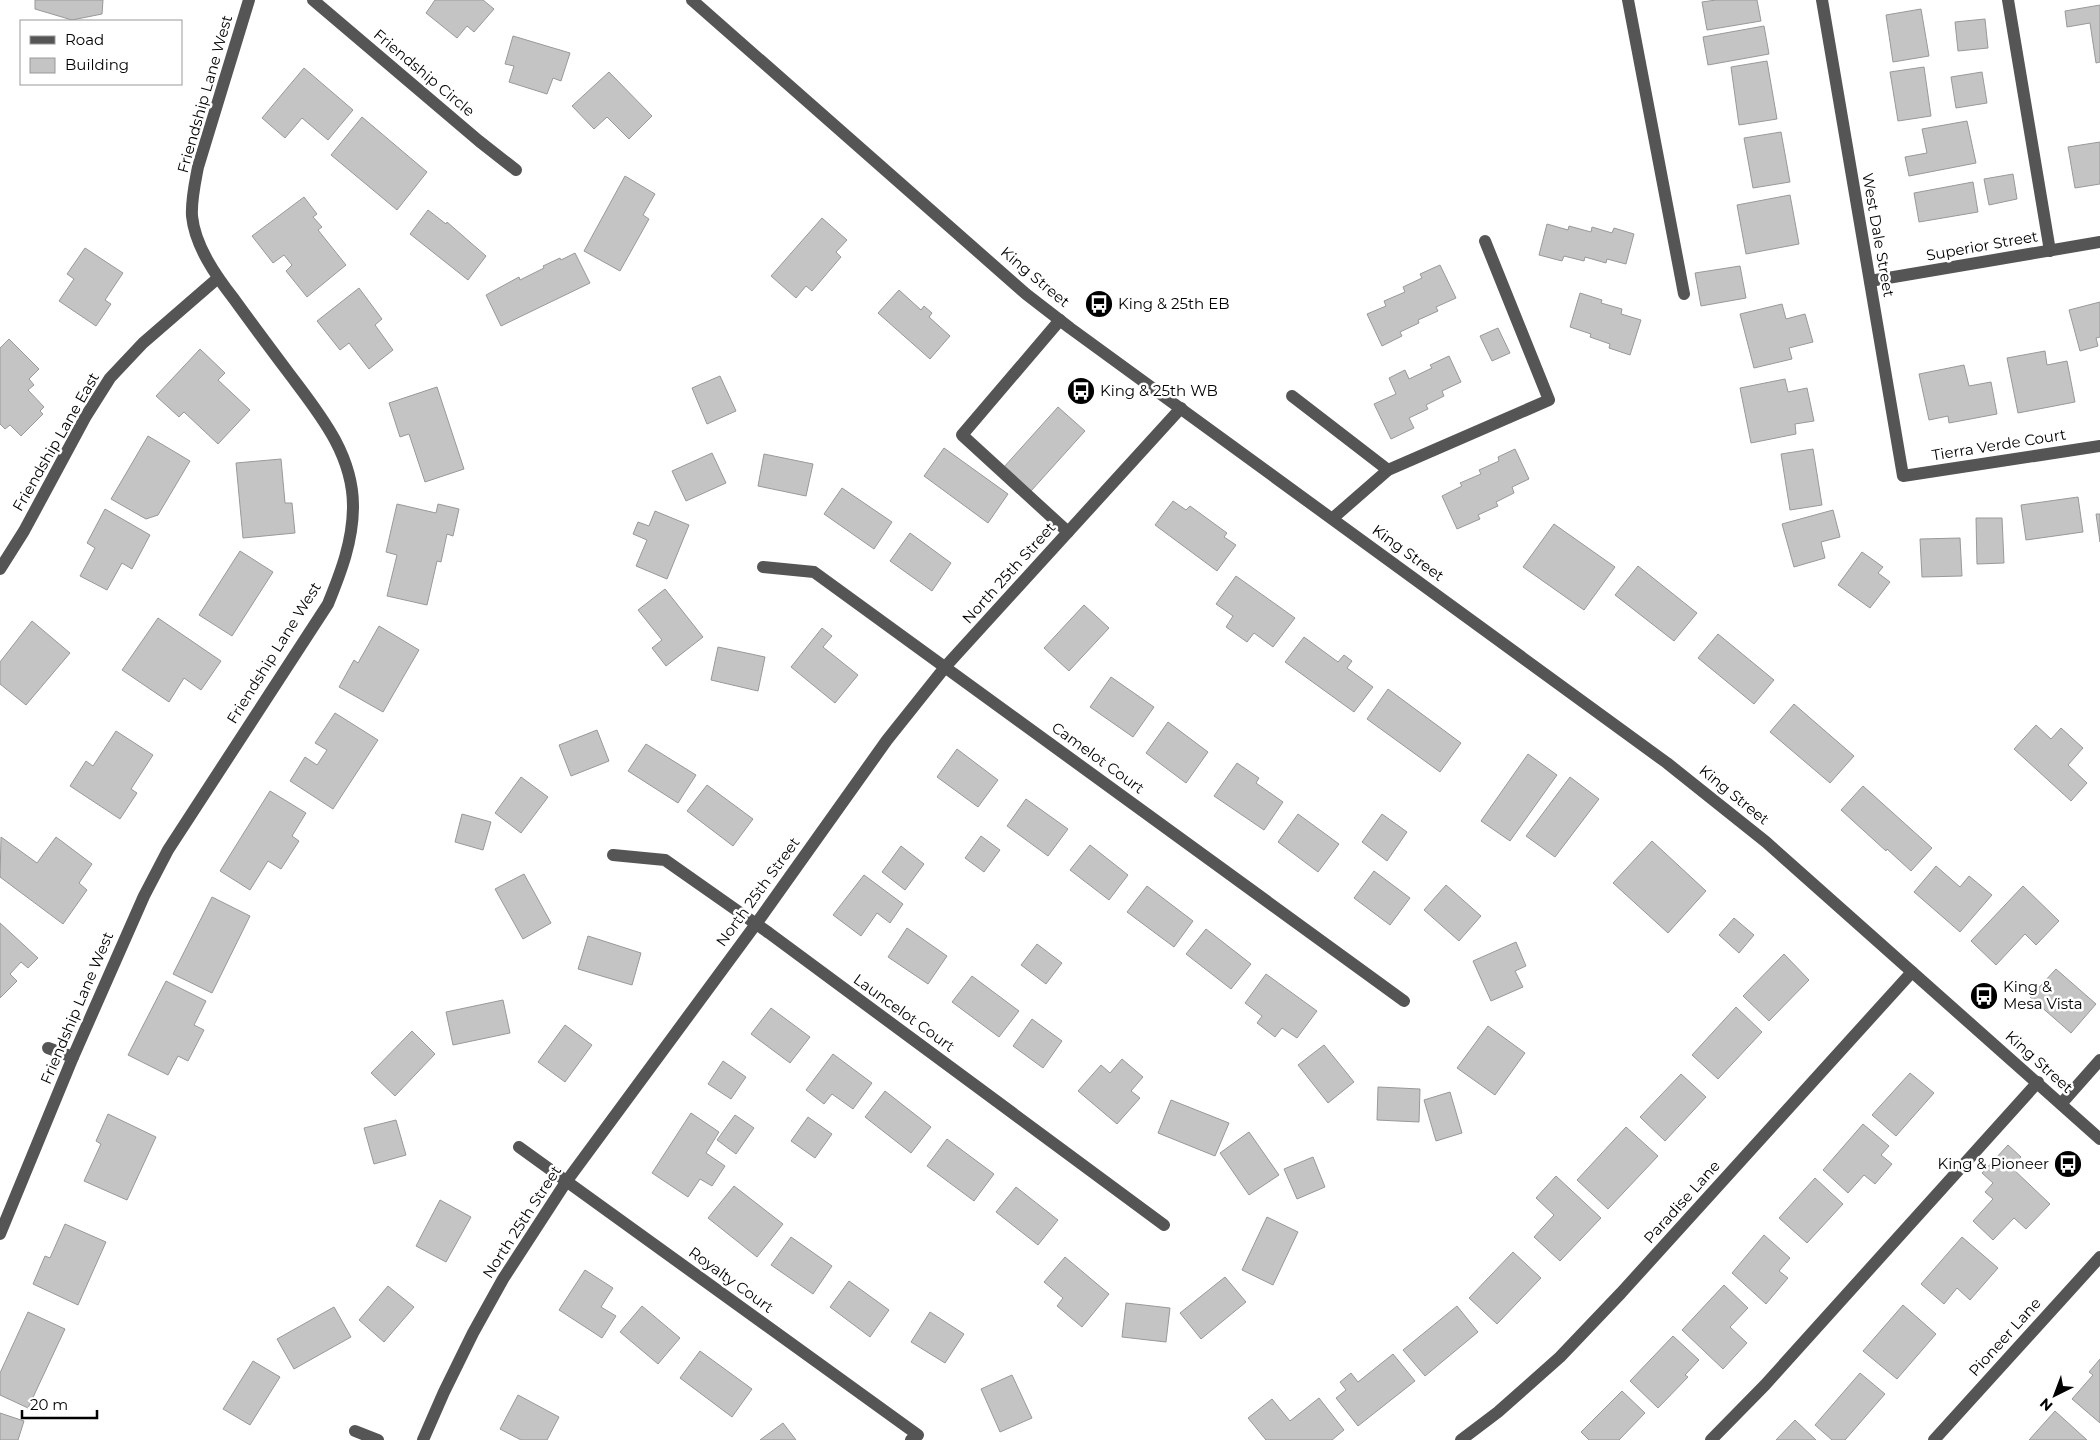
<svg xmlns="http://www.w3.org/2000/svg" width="2100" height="1440" font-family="Montserrat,sans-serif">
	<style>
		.building { fill: #c4c4c4; stroke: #999 }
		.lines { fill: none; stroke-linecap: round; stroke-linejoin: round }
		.minor { stroke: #555; stroke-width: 12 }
		.labels { text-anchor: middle; stroke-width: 5; stroke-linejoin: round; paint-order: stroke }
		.street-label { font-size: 15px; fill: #000; stroke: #fff }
		.poi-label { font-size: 15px; fill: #000; stroke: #fff; text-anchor: start }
	</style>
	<rect width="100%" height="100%" fill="#fff"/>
	<!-- building -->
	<g class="building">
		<polygon points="35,0 103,0 102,14 72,20 35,9"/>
		<polygon points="435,0 483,0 494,9 474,32 467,26 457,38 426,13"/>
		<polygon points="1716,0 1757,0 1761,21 1707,30 1702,2"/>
		<polygon points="2100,5 2100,62 2096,63 2090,23 2067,27 2065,11"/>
		<polygon points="1921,9 1929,56 1893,62 1886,15"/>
		<polygon points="1985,19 1988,48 1958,51 1955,22"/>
		<polygon points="1764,26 1769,54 1708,65 1703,37"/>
		<polygon points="513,36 570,53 561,81 553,78 547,94 509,82 514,66 505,64"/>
		<polygon points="1767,61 1777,119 1739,125 1731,67"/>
		<polygon points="1924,67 1931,116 1898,121 1890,72"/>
		<polygon points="304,68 353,110 328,140 302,118 285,138 262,118"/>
		<polygon points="609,72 652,116 629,139 607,117 594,129 572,106"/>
		<polygon points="1982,72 1987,103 1956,108 1951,77"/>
		<polygon points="362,117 427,172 397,210 331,155"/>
		<polygon points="1967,121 1976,163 1909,176 1905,157 1927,153 1922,129"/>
		<polygon points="1781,132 1790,182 1753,188 1744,138"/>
		<polygon points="2100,142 2100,184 2075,188 2068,147"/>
		<polygon points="2013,174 2017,199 1989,205 1984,179"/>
		<polygon points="625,176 655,194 643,215 649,219 620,271 584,251"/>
		<polygon points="1973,182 1978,212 1919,222 1914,193"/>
		<polygon points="1790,195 1799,244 1746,254 1737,205"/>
		<polygon points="304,197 317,214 313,217 322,227 318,230 346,265 307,297 286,271 292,265 284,255 273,263 252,236"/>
		<polygon points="428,210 446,224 447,222 486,256 468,280 410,234"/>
		<polygon points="822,218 847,240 836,252 841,257 812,291 806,286 796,298 771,276"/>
		<polygon points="1547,224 1568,230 1569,226 1591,232 1592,227 1612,233 1614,228 1634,234 1626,264 1607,259 1606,263 1585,257 1584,261 1564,256 1562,261 1539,255"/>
		<polygon points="85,248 123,273 105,300 111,304 96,326 59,301 74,279 67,274"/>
		<polygon points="575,253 590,283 501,326 486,295 519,277 520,280 544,268 543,266 560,258 561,260"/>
		<polygon points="1440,265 1456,298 1436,307 1438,311 1418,320 1419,323 1400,332 1402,336 1382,346 1367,314 1386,306 1384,301 1405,292 1403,287 1422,278 1420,274"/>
		<polygon points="1740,266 1746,298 1701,306 1695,273"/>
		<polygon points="359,288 382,319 375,325 393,350 369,369 349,343 340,350 317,321"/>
		<polygon points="899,290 921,310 924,306 932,313 929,317 950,336 930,359 878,313"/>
		<polygon points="1580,293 1602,300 1601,303 1622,309 1621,314 1641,320 1630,355 1609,348 1610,344 1590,337 1591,334 1570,327"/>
		<polygon points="2100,302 2100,337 2096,338 2098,346 2080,351 2069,310"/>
		<polygon points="1782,304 1786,319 1805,314 1813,342 1789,348 1792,359 1754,368 1740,314"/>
		<polygon points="1498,328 1510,353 1492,361 1480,336"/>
		<polygon points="9,339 39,369 29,379 34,385 28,390 44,407 40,411 43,414 21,436 10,425 5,429 0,424 0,348"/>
		<polygon points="200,349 225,373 218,380 250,410 218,444 184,412 179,417 156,396"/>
		<polygon points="2045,351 2047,365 2067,361 2075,402 2018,413 2007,358"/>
		<polygon points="1449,356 1461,382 1442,391 1444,396 1426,405 1428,409 1409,418 1414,428 1391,439 1374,404 1396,394 1389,378 1405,370 1409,379 1432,368 1430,365"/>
		<polygon points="1964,365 1969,386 1991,382 1997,414 1949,423 1948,416 1929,420 1919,374"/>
		<polygon points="720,376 736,411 707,424 692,388"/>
		<polygon points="1785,379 1788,392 1807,388 1814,421 1795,424 1796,434 1751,443 1740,388"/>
		<polygon points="437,387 464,469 425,482 409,434 400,437 389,403"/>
		<polygon points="1058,407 1085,431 1031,491 1004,467"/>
		<polygon points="148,436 190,461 158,515 146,519 111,499"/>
		<polygon points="944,448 1008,494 988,523 924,476"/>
		<polygon points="1515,449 1529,479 1512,487 1514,493 1496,502 1498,506 1478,515 1480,519 1457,529 1442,496 1462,486 1460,483 1481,474 1479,470 1499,461 1498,457"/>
		<polygon points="1813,449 1822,505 1790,510 1781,454"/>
		<polygon points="712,453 726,483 686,501 672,471"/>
		<polygon points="764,454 813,464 806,496 758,486"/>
		<polygon points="281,459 285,503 292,503 295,533 243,538 236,463"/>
		<polygon points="842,488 892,522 874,549 824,514"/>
		<polygon points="2078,497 2083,532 2026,540 2021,505"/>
		<polygon points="1173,501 1186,510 1190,506 1227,533 1224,537 1236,545 1217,571 1155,525"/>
		<polygon points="397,504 436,513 438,504 459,509 453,536 447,534 441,562 437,561 427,605 387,596 397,555 386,552"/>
		<polygon points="105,509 150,535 132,569 122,563 107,590 80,576 95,548 87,543"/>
		<polygon points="1833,510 1840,537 1821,542 1825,558 1794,567 1782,524"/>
		<polygon points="655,511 689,525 667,579 636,566 647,540 633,534 638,522 649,526"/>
		<polygon points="2096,514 2100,514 2100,542"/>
		<polygon points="1976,518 2002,518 2004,563 1977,564"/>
		<polygon points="1554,524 1615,567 1584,610 1523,567"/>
		<polygon points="910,533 951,563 932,591 890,561"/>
		<polygon points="1960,538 1962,576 1922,577 1920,539"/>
		<polygon points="240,551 273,572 232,636 199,615"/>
		<polygon points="1862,552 1883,567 1878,573 1890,582 1870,608 1838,585"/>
		<polygon points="1638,566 1697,613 1674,641 1615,595"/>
		<polygon points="1236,576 1295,618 1273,647 1254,633 1247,642 1226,627 1233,616 1216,604"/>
		<polygon points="665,589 703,637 666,666 652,648 662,640 638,610"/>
		<polygon points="1084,605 1109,628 1069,671 1044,648"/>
		<polygon points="158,618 221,661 201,690 184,678 169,702 122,670"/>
		<polygon points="32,621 70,653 26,705 0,684 0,662"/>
		<polygon points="379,626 419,650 383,712 339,687 354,660 358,663"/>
		<polygon points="822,628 832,636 823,647 858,675 835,703 791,667"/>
		<polygon points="1718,634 1774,680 1754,704 1698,658"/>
		<polygon points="1304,637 1338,662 1344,655 1352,661 1347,668 1373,687 1354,712 1285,662"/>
		<polygon points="718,647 765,657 758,691 711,680"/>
		<polygon points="1111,677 1154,707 1133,737 1090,707"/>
		<polygon points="1388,689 1461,743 1440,772 1367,719"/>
		<polygon points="1794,704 1854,756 1830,783 1770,732"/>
		<polygon points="335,713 378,740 333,809 290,781 305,757 317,765 327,750 315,743"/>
		<polygon points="1168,722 1208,752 1186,783 1146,753"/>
		<polygon points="2036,725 2051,739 2061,728 2083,748 2068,765 2087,783 2071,801 2014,749"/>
		<polygon points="597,730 609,761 571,776 559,745"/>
		<polygon points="116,731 153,755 131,789 137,793 120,819 70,786 86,761 93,766"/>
		<polygon points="646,744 696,775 678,803 628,771"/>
		<polygon points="957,749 998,780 978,807 937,777"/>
		<polygon points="1528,754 1557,775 1510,841 1481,821"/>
		<polygon points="1237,763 1259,778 1256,783 1283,802 1264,830 1214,796"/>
		<polygon points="521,777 548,797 521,833 495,813"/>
		<polygon points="1570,777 1599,799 1555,857 1526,836"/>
		<polygon points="707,785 753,819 733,846 687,811"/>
		<polygon points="1863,786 1932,848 1911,871 1887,849 1886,851 1841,810"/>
		<polygon points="270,791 306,813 292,836 299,841 281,869 268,861 250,890 220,871"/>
		<polygon points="1026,799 1068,829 1048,856 1007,826"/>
		<polygon points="462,814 491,822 483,850 455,842"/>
		<polygon points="1298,814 1339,844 1318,872 1278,842"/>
		<polygon points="1382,814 1407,832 1387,861 1362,842"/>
		<polygon points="981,836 1000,850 984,872 965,858"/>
		<polygon points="1,837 37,863 56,837 92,864 79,883 87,890 63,924 0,877"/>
		<polygon points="1652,841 1706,891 1668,933 1613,883"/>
		<polygon points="1090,845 1128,875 1109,900 1070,870"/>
		<polygon points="901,846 924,864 905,890 882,872"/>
		<polygon points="1936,866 1960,887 1969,876 1992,895 1960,932 1914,892"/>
		<polygon points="1374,871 1410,898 1390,925 1354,898"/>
		<polygon points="524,874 551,923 523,939 495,889"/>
		<polygon points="864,875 903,904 890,923 877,913 861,936 833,915"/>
		<polygon points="1446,885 1481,916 1459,941 1424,910"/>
		<polygon points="1147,886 1193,921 1174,947 1127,912"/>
		<polygon points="2023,886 2059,921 2036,945 2025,934 1996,965 1971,941"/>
		<polygon points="212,897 250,916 212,993 173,974"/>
		<polygon points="1734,918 1754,935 1739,953 1719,935"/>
		<polygon points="0,923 38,958 28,968 21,962 10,974 17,981 0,998"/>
		<polygon points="907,928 947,956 928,984 888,957"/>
		<polygon points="1206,929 1251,964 1231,989 1186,954"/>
		<polygon points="588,936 641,953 632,985 578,969"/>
		<polygon points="1516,942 1526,966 1515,971 1523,987 1491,1001 1473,961"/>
		<polygon points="1037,944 1062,963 1046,984 1021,965"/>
		<polygon points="1784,954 1809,980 1769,1021 1743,996"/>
		<polygon points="2056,969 2096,1004 2071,1033 2030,997"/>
		<polygon points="1266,974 1317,1011 1297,1038 1282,1028 1275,1037 1257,1023 1262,1016 1245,1003"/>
		<polygon points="972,976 1019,1011 999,1037 952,1002"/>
		<polygon points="166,981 206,1001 194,1025 204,1030 188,1061 178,1056 168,1075 128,1055"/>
		<polygon points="503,1000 510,1033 453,1045 446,1012"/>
		<polygon points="1736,1007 1762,1032 1718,1079 1692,1055"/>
		<polygon points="771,1008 810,1037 790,1063 751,1034"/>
		<polygon points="1032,1019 1062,1041 1043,1068 1013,1046"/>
		<polygon points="565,1025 592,1045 565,1082 538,1062"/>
		<polygon points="1488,1026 1525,1053 1495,1095 1457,1068"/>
		<polygon points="412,1031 435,1054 395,1096 371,1073"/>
		<polygon points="1324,1045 1354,1082 1328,1103 1298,1065"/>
		<polygon points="833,1054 872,1083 853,1109 832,1094 824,1104 806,1090"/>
		<polygon points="1122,1059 1143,1077 1131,1091 1140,1098 1117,1124 1078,1091 1101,1065 1110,1073"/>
		<polygon points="723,1061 746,1077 731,1099 708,1084"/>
		<polygon points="1910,1073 1934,1093 1896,1136 1872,1115"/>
		<polygon points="1681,1074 1706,1097 1665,1141 1640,1117"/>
		<polygon points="1378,1087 1420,1089 1419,1122 1377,1120"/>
		<polygon points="885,1091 931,1127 911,1153 865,1117"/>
		<polygon points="1450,1092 1462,1133 1436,1141 1424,1100"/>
		<polygon points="1171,1100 1229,1123 1215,1156 1158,1133"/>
		<polygon points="691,1113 719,1132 706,1153 725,1166 712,1186 700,1179 688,1197 652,1173"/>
		<polygon points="108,1114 156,1137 127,1200 84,1181 101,1144 96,1141"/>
		<polygon points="735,1115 754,1128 736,1154 717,1140"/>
		<polygon points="808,1117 832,1134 815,1158 791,1141"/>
		<polygon points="396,1120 406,1155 374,1164 364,1128"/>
		<polygon points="1863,1124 1889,1146 1881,1155 1892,1164 1875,1184 1864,1175 1848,1193 1823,1170"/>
		<polygon points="1626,1127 1658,1156 1608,1209 1577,1180"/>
		<polygon points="1249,1132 1279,1175 1249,1195 1220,1153"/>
		<polygon points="947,1139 994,1174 974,1201 927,1166"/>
		<polygon points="2008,1145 2021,1157 2012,1168 2050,1204 2026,1229 2014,1218 1993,1240 1973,1221 1993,1199 1985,1192 1993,1183 1982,1173"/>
		<polygon points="1313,1157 1325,1187 1297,1199 1284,1169"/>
		<polygon points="1556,1176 1601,1218 1560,1261 1534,1237 1554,1215 1536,1198"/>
		<polygon points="1815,1178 1843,1204 1807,1243 1779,1218"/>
		<polygon points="734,1186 783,1224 757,1257 708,1218"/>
		<polygon points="1016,1187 1058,1220 1038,1245 996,1212"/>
		<polygon points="440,1200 471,1217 446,1262 416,1246"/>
		<polygon points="1267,1217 1298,1232 1273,1285 1242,1270"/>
		<polygon points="65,1224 106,1242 78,1305 33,1284 45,1256 50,1258"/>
		<polygon points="1764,1235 1790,1258 1779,1271 1788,1278 1766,1304 1732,1273"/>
		<polygon points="791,1237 832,1266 813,1294 771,1265"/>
		<polygon points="1962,1237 1998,1268 1970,1300 1957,1288 1944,1304 1921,1284"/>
		<polygon points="1513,1252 1541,1278 1497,1324 1469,1298"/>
		<polygon points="1065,1257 1109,1294 1082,1327 1057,1306 1063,1298 1044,1282"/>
		<polygon points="585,1270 613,1288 601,1307 616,1316 602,1338 559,1310"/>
		<polygon points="1225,1277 1246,1302 1201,1339 1180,1313"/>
		<polygon points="849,1281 889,1310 870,1337 830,1307"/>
		<polygon points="1724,1285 1748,1308 1730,1327 1747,1343 1723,1369 1682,1330"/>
		<polygon points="388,1286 414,1307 384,1342 359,1320"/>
		<polygon points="1126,1303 1170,1308 1166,1342 1122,1337"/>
		<polygon points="1903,1305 1936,1334 1897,1379 1863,1351"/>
		<polygon points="642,1306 680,1338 658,1364 620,1332"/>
		<polygon points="1457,1306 1478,1332 1425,1376 1403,1350"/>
		<polygon points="334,1307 351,1337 294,1369 277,1339"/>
		<polygon points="28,1312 65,1329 28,1408 0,1395 0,1373"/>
		<polygon points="930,1312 964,1334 945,1363 911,1342"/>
		<polygon points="1673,1336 1699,1360 1685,1375 1688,1377 1658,1408 1630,1381"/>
		<polygon points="700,1351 752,1389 732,1417 680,1378"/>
		<polygon points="1393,1354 1415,1381 1358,1426 1336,1398 1346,1390 1340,1382 1351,1373 1358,1382"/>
		<polygon points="2100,1359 2100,1423 2072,1399 2093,1375 2089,1372"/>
		<polygon points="253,1361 280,1377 250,1425 223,1409"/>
		<polygon points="1860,1373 1885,1394 1845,1440 1832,1440 1815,1425"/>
		<polygon points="1012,1375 1032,1418 1000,1432 981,1389"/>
		<polygon points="1622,1391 1645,1413 1619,1440 1589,1440 1581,1432"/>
		<polygon points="518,1395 559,1417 547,1440 521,1440 500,1429"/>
		<polygon points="1319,1398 1344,1430 1332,1440 1266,1440 1248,1418 1272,1399 1290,1421"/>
		<polygon points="2055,1411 2087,1440 2029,1440"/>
		<polygon points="0,1413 24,1421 18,1440 0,1440"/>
		<polygon points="1795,1420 1816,1440 1776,1440"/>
		<polygon points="783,1423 796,1440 760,1440"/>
	</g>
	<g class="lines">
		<!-- minor -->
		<g class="minor">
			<polyline points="313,0 479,141 516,170"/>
			<polyline points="692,0 1026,294 1070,328 1667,763 1766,842 2100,1139"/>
			<polyline points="1628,0 1684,294"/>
			<polyline points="1822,0 1903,476 2100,446"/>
			<polyline points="2008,0 2050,251"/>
			<polyline points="1870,281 2100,242"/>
			<polyline points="1060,320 962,435 1068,532"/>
			<polyline points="1292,396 1388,470"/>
			<polyline points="1333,518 1388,470 1549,400 1485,241"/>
			<polyline points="763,567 814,572 1404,1001"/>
			<polyline points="0,569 24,531 86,416 110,378 143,343 218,278"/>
			<polyline points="613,855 665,860 769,933 1164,1225"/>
			<polyline points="48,1048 73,1057"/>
			<polyline points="2061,1104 2100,1060"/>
			<polyline points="519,1147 918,1435 911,1440"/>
			<path d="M0,1234L73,1057L144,896L168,850L328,604C341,572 353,541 353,506C353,453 318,412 288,372C270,348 252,324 234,299C216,276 195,246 192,216C191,200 195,183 198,167L249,0"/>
			<polyline points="355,1431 378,1440"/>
			<polyline points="423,1440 444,1392 473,1333 503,1279 566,1182 756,924 887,740 946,666 1181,408"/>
			<polyline points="1461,1440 1498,1412 1560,1357 1621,1293 1912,972"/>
			<polyline points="1711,1440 1765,1385 2038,1082"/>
			<polyline points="1934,1440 2100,1257"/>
		</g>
	</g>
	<!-- icons -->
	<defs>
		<symbol id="bus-disc" viewBox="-11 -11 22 22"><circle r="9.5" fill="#000" stroke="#fff"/><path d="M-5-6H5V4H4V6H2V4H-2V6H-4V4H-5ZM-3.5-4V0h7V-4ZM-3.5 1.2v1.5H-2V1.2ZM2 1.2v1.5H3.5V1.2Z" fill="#fff"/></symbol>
	</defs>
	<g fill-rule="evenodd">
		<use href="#bus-disc" x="1083" y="288" width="32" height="32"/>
		<use href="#bus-disc" x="1065" y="375" width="32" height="32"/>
		<use href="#bus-disc" x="1968" y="980" width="32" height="32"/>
		<use href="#bus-disc" x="2052" y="1148" width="32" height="32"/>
	</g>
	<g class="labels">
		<!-- street labels -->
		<g class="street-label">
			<text transform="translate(424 73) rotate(40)" y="5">Friendship Circle</text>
			<text transform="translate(205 94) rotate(-74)" y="5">Friendship Lane West</text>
			<text transform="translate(1878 235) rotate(80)" y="5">West Dale Street</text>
			<text transform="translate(1982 246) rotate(-10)" y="5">Superior Street</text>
			<text transform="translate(1035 277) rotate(40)" y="5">King Street</text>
			<text transform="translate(56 442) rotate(-60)" y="5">Friendship Lane East</text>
			<text transform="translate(1999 445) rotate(-9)" y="5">Tierra Verde Court</text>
			<text transform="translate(1408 553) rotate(36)" y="5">King Street</text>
			<text transform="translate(1009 573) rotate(-48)" y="5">North 25th Street</text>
			<text transform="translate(274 653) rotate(-58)" y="5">Friendship Lane West</text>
			<text transform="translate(1098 758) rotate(36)" y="5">Camelot Court</text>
			<text transform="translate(1734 795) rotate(39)" y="5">King Street</text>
			<text transform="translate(758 892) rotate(-54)" y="5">North 25th Street</text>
			<text transform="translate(77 1008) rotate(-67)" y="5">Friendship Lane West</text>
			<text transform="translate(904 1013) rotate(36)" y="5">Launcelot Court</text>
			<text transform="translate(2039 1062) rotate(42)" y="5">King Street</text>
			<text transform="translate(1682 1202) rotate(-48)" y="5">Paradise Lane</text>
			<text transform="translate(522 1222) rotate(-57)" y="5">North 25th Street</text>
			<text transform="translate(731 1280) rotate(36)" y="5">Royalty Court</text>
			<text transform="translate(2005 1337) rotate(-48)" y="5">Pioneer Lane</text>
		</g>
		<!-- poi labels -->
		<g class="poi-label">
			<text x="1118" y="309">King &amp; 25th EB</text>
			<text x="1100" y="396">King &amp; 25th WB</text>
			<text x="2003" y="992">King &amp;<tspan x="2003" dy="17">Mesa Vista</tspan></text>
			<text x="2049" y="1169" text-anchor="end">King &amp; Pioneer</text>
		</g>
	</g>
	<!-- legend -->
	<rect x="20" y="20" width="162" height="65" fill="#ffffff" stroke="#999999"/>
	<rect x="30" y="36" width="25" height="8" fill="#555555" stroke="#999999"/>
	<text x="65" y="45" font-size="15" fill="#000000">Road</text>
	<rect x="30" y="58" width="25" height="15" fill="#c4c4c4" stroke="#999999"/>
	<text x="65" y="70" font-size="15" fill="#000000">Building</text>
	<!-- north arrow -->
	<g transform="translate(2055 1395) rotate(222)" stroke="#ffffff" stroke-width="4" paint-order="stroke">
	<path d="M0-4L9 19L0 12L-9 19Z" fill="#000000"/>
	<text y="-8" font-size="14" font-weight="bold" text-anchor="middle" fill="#000000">N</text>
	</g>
	<!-- scale -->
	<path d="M22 1410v8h75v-8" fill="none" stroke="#000000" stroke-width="2.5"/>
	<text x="30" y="1410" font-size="15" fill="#000000" stroke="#ffffff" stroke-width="4" paint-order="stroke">20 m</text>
</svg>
